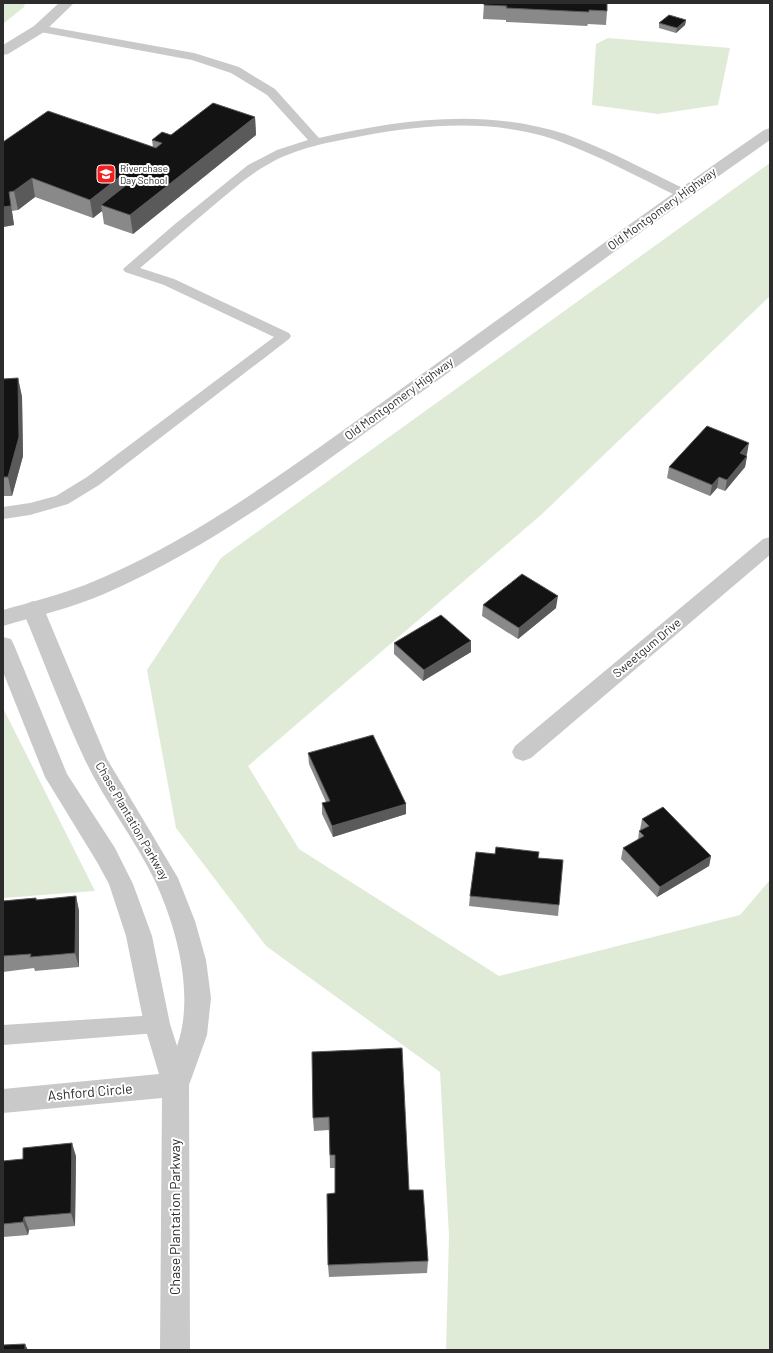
<svg xmlns="http://www.w3.org/2000/svg" width="773" height="1353" font-family="Barlow,sans-serif">
	<style>
		.green { fill: #e0ebd7 }
		.lines { fill: none; stroke-linecap: round; stroke-linejoin: round }
		.service { fill: #c9c9c9; fill-rule: evenodd }
		.minor { fill: #c9c9c9; fill-rule: evenodd }
		.tertiary { fill: #c9c9c9; fill-rule: evenodd }
		.wall { fill: #898989 }
		.shaded-wall { fill: #5a5a5a }
		.building { fill: #131313; stroke: #5a5a5a }
		.labels { text-anchor: middle; stroke-width: 4; stroke-linejoin: round; paint-order: stroke }
		.far-poi-label { font-size: 10px; fill: #2c2c2c; stroke: #fff; text-anchor: start }
		.street-label { font-size: 12px; fill: #2c2c2c; stroke: #fff }
		.near-street-label { font-size: 14px; fill: #2c2c2c; stroke: #fff }
	</style>
	<rect width="100%" height="100%" fill="#fff"/>
	<!-- green -->
	<g class="green">
		<polygon points="3,3 25,3 24,7 3,24"/>
		<polygon points="608,38 730,48 718,105 658,114 592,105 596,44"/>
		<polygon points="770,163 770,296 542,514 248,766 299,849 499,976 740,915 770,880 770,1350 446,1350 449,1236 440,1072 266,946 176,828 147,670 221,558"/>
		<polygon points="3,708 95,891 3,898"/>
	</g>
	<g class="lines">
		<!-- service -->
		<g class="service">
			<path d="M39,25L194,53L239,67L275,89L319,138C400,119 485,108 565,134C607,149 647,171 687,190L689,193L687,196H677C638,177 598,155 556,140C495,119 425,124 362,136C330,142 295,148 267,165C247,176 231,191 214,205C189,226 165,247 140,268L174,279L289,333L291,336L289,339L99,485L68,504L30,515L3,519V507L30,503L56,496L87,477L274,337L164,285L125,272L123,269L175,224L248,165L277,150L308,140L267,95L231,73L192,60L35,31L33,29L35,27Z"/>
			<polygon points="157,1015 165,1017 168,1024 165,1031 157,1033 3,1045 3,1025"/>
		</g>
		<!-- minor -->
		<g class="minor">
			<polygon points="59,3 74,3 44,32 8,54 3,55 3,45 34,26"/>
			<polygon points="770,537 770,555 531,758 523,761 515,758 512,752 515,746 763,539"/>
			<path d="M33,601L40,604L44,609L107,759L178,878L195,921L206,960L211,998L207,1035L189,1085L190,1350H160L162,1098L3,1113V1089L159,1074L144,1024L126,936L109,884L97,862L45,777L3,672V637L11,639L14,645L67,774L115,848L133,884L152,936L170,1024L177,1046C195,996 177,928 155,881C135,839 105,802 85,760C62,711 43,659 22,609L26,604Z"/>
		</g>
		<!-- tertiary -->
		<path class="tertiary" d="M770,128V140C648,225 530,315 409,401C312,471 215,546 104,594C71,608 37,616 3,626V610C31,602 59,595 85,585C195,541 291,467 387,399C513,310 637,217 764,130Z"/>
	</g>
	<!-- wall -->
	<g class="wall">
		<polygon points="484,3 607,11 606,25 588,24 587,26 506,22 506,20 483,19"/>
		<polygon points="686,20 685,25 676,33 659,28 659,23"/>
		<polygon points="255,117 256,135 133,234 104,224 102,211 93,218 35,197 18,210 12,211 14,225 3,227 3,142 153,147 152,140"/>
		<polygon points="18,378 22,397 23,456 12,496 3,496 3,379"/>
		<polygon points="747,454 746,456 747,456 745,467 725,491 717,488 710,496 667,478 669,467"/>
		<polygon points="483,605 556,608 518,639 482,616"/>
		<polygon points="394,643 471,652 423,681 394,654"/>
		<polygon points="308,753 406,804 406,814 333,837 322,814 322,803 326,802 309,764"/>
		<polygon points="642,819 711,856 709,866 657,897 621,859 623,848 638,840 639,831 641,831 640,830"/>
		<polygon points="538,858 559,905 558,916 469,906 470,896"/>
		<polygon points="76,896 79,911 79,967 35,971 34,968 3,972 3,901 36,898 37,900"/>
		<polygon points="312,1052 409,1190 428,1261 427,1273 329,1277 328,1265 335,1193 335,1168 330,1168 329,1130 314,1131 313,1118"/>
		<polygon points="76,1156 75,1226 29,1230 28,1235 3,1237 3,1161"/>
	</g>
	<!-- shaded-wall -->
	<g class="shaded-wall">
		<polygon points="686,20 685,25 676,33 677,28"/>
		<polygon points="255,117 256,135 133,234 130,215"/>
		<polygon points="122,175 125,194 101,205 102,211 93,218 90,200"/>
		<polygon points="32,178 35,197 18,210 14,191"/>
		<polygon points="9,192 14,225 3,227 3,207"/>
		<polygon points="18,378 22,397 23,456 12,496 8,477"/>
		<polygon points="749,443 747,454 738,465 740,453"/>
		<polygon points="747,456 745,467 725,491 727,480"/>
		<polygon points="719,477 717,488 710,496 712,485"/>
		<polygon points="558,596 556,608 518,639 519,628"/>
		<polygon points="471,641 471,652 423,681 424,670"/>
		<polygon points="406,804 406,814 333,837 332,826"/>
		<polygon points="711,856 709,866 657,897 660,887"/>
		<polygon points="76,896 79,911 79,967 75,953"/>
		<polygon points="72,1143 76,1156 75,1226 71,1213"/>
		<polygon points="24,1217 29,1230 28,1235 23,1222"/>
		<polygon points="25,1344 28,1350 25,1350"/>
	</g>
	<!-- building -->
	<g class="building">
		<polygon points="484,3 607,3 607,11 589,10 589,12 506,8 507,6 484,5"/>
		<polygon points="669,15 686,20 677,28 659,23"/>
		<polygon points="213,103 255,117 130,215 101,205 134,179 122,175 90,200 32,178 14,191 9,192 11,206 3,207 3,142 48,111 156,148 162,143 152,140 162,132 171,135"/>
		<polygon points="18,378 19,437 8,477 3,477 3,379"/>
		<polygon points="707,426 749,443 740,453 747,456 727,480 719,477 712,485 669,467"/>
		<polygon points="522,574 558,596 519,628 483,605"/>
		<polygon points="441,615 471,641 424,670 394,643"/>
		<polygon points="373,735 406,804 332,826 322,803 330,801 308,753"/>
		<polygon points="663,807 711,856 660,887 623,848 644,836 639,831 649,826 642,819"/>
		<polygon points="496,847 539,852 538,858 563,860 559,905 470,896 476,852 495,854"/>
		<polygon points="76,896 75,953 30,957 31,954 3,956 3,901 36,898 36,900"/>
		<polygon points="402,1048 409,1190 423,1190 428,1261 328,1265 327,1194 335,1193 335,1155 330,1155 329,1117 313,1118 312,1052"/>
		<polygon points="72,1143 71,1213 24,1217 23,1222 3,1224 3,1161 23,1159 23,1148"/>
		<polygon points="25,1344 25,1350 3,1350 3,1345"/>
	</g>
	<!-- icons -->
	<defs>
		<symbol id="school-square" viewBox="-11 -11 22 22"><rect x="-9" y="-9" width="18" height="18" rx="4" fill="#f21f1e" stroke="#fff"/><path d="M0-5L7-2L0 1L-7-2ZM-4 1L0 2.5L4 1V4Q0 6-4 4Z" fill="#fff"/></symbol>
	</defs>
	<g fill-rule="evenodd">
		<use href="#school-square" x="95" y="163" width="22" height="22"/>
	</g>
	<g class="labels">
		<!-- far-poi labels -->
		<g class="far-poi-label">
			<text x="120" y="172">Riverchase<tspan x="120" dy="12">Day School</tspan></text>
		</g>
		<!-- street labels -->
		<g class="street-label">
			<text transform="translate(662 209) rotate(-36)" y="4">Old Montgomery Highway</text>
			<text transform="translate(399 399) rotate(-36)" y="4">Old Montgomery Highway</text>
			<text transform="translate(647 648) rotate(-40)" y="4">Sweetgum Drive</text>
			<text transform="translate(132 821) rotate(60)" y="4">Chase Plantation Parkway</text>
		</g>
		<!-- near-street labels -->
		<g class="near-street-label">
			<text transform="translate(90 1092) rotate(-5)" y="5">Ashford Circle</text>
			<text transform="translate(175 1217) rotate(-90)" y="5">Chase Plantation Parkway</text>
		</g>
	</g>
	<!-- border -->
	<rect width="773" height="1353" fill="none" stroke="#2c2c2c" stroke-width="8"/>
</svg>
